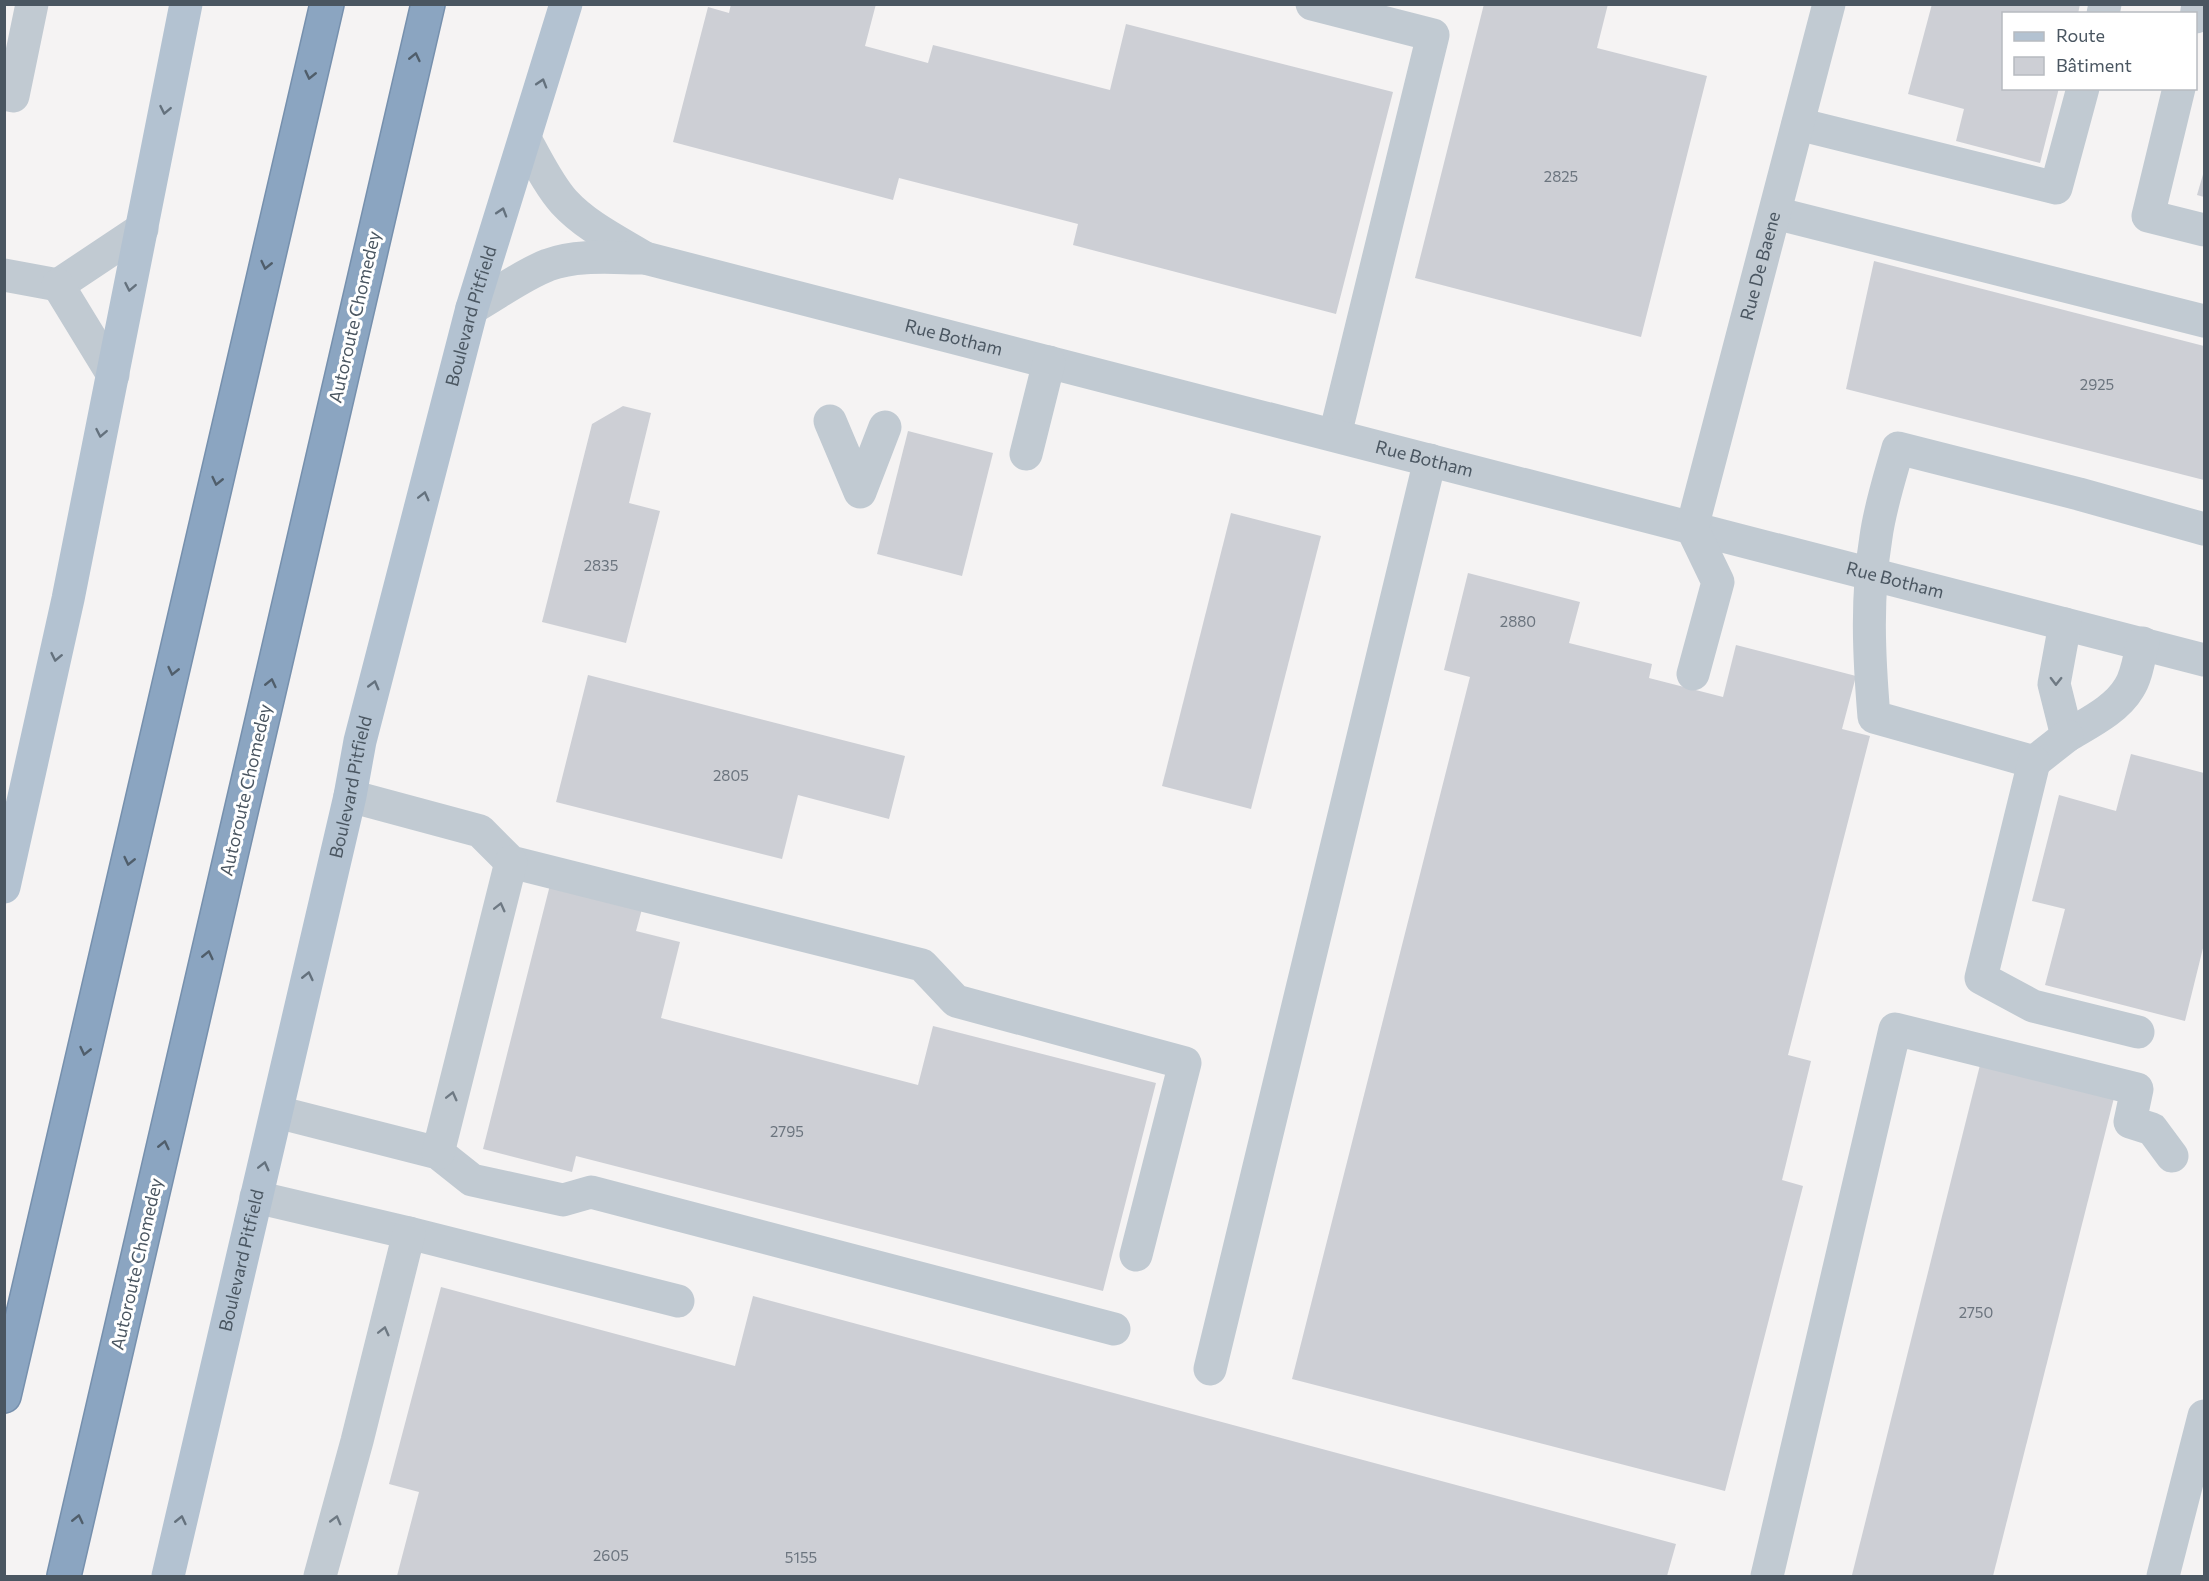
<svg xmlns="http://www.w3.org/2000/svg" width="2209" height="1581" font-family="Commissioner,sans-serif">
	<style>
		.building { fill: #cdcfd5 }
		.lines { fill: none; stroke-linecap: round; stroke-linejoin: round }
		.highway-casing { stroke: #7690ad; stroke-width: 36 }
		.minor { stroke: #c1cad2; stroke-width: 33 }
		.major { stroke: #b3c2d1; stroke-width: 33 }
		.highway { stroke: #8ba5c1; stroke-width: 33 }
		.oneway { stroke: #505e6b }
		.oneway2 { stroke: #64717d }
		.oneway3 { stroke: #6e7983 }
		.labels { text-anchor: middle; stroke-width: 6; stroke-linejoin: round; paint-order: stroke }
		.number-label { font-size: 15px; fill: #6b747e }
		.street-label { font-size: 18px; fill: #4a5661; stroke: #fff }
	</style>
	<rect width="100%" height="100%" fill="#f5f3f3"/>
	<!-- building -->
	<g class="building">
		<polygon points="731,4 876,4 865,46 928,63 933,45 1110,90 1126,24 1393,92 1336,314 1073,245 1078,224 899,178 893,200 673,142 708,7 729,13"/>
		<polygon points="1484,4 1608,4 1597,48 1707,76 1641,337 1415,278"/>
		<polygon points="1932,4 2080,4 2078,14 2004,14 2004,88 2059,88 2040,163 1956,141 1964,109 1908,94"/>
		<polygon points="2204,171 2204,197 2197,195"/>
		<polygon points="1874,261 2204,346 2204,480 1846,389"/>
		<polygon points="623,406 651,413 629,503 660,511 626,643 542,622 592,424"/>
		<polygon points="908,431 993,453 962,576 877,554"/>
		<polygon points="1231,513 1321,536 1251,809 1162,786"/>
		<polygon points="1468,573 1580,602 1569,643 1652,664 1649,678 1723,697 1736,645 1856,676 1842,729 1870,736 1788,1055 1811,1061 1782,1180 1803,1186 1725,1491 1292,1379 1470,677 1444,670"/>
		<polygon points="588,675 905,756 889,819 798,795 782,859 556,802"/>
		<polygon points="2131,754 2204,773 2204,944 2185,1021 2045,985 2065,909 2032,901 2059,795 2116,811"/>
		<polygon points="550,885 642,909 636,931 680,942 661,1018 918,1085 933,1026 1156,1083 1103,1291 576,1156 572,1172 483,1149"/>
		<polygon points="1982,1057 2116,1090 1993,1576 1860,1576 1852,1575"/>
		<polygon points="441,1287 735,1366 753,1296 1676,1544 1667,1576 397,1576 419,1492 389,1484"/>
	</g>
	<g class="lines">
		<defs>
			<g id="highway">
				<polyline points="4,1396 327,4"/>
				<polyline points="64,1576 428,4"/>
			</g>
		</defs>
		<!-- highway casing -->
		<use href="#highway" class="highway-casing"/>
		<!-- minor -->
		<g class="minor">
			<polyline points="1312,4 1433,35 1335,435"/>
			<polyline points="2103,14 2105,4"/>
			<polyline points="2196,17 2198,4"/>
			<polyline points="2179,88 2148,216 2204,230"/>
			<polyline points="4,94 13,96 32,4"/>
			<polyline points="1798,124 2056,188 2083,88"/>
			<path d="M525,139C537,160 548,184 564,202C586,226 617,241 645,258"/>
			<polyline points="1775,213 2204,321"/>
			<polyline points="4,275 58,285 142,229"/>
			<polyline points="58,285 113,375"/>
			<path id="s1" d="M472,308C497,294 522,275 548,265C579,254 613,258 645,258L2204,660"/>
			<polyline points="830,421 860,492 885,427"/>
			<polyline points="1026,454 1049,362"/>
			<path d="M2065,624L2054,684L2067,736C2088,723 2116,710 2129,688C2137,676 2139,657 2143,643"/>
			<path id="s2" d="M1693,674L1718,582L1692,528L1829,4"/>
			<path d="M2067,736L2034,762L1874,717C1869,657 1866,598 1876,537C1880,507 1890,477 1898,448L2079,494L2204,529"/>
			<polyline points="2034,762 1981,978 2033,1006 2138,1032"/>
			<polyline points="350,796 480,831 511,862 922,965 956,1001 1185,1063 1136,1255"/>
			<polyline points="277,1112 438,1153 472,1180 563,1200 591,1192 1114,1329"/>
			<polyline points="438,1153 511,862"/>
			<polyline points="256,1197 409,1233 678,1301"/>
			<polyline points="1210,1369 1430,460"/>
			<polyline points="320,1576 357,1441 409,1233"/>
			<polyline points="1767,1576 1895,1029 2137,1089 2130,1122 2152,1129 2172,1156"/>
			<polyline points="2163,1576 2204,1416"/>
		</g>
		<!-- major -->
		<g class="major">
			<polyline points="4,887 68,599 186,4"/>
			<path id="s3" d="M168,1576L350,796L360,741L472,308L566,4"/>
		</g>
		<!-- highway -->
		<use href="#highway" class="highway"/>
	</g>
	<!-- one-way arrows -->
	<defs><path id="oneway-chevron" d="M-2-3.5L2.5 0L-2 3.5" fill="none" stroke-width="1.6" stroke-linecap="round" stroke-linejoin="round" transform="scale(1.5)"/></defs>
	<g class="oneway">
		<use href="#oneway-chevron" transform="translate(415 57) rotate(-77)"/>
		<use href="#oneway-chevron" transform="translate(310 75) rotate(103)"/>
		<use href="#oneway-chevron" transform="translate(266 265) rotate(103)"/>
		<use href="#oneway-chevron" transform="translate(217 481) rotate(103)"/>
		<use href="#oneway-chevron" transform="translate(173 671) rotate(103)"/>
		<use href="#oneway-chevron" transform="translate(271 683) rotate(-77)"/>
		<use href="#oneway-chevron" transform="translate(129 861) rotate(103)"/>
		<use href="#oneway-chevron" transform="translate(208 955) rotate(-77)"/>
		<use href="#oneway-chevron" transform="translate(85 1051) rotate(103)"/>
		<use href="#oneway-chevron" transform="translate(164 1145) rotate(-77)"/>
		<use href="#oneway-chevron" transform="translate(78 1519) rotate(-77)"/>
	</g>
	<g class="oneway2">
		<use href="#oneway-chevron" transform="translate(542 83) rotate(-73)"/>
		<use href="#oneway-chevron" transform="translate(165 110) rotate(101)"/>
		<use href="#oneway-chevron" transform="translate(502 212) rotate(-73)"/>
		<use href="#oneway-chevron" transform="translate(130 287) rotate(101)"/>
		<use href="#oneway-chevron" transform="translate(101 433) rotate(101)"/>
		<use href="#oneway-chevron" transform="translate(424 496) rotate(-76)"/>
		<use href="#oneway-chevron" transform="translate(56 657) rotate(102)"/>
		<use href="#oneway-chevron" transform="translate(374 685) rotate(-75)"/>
		<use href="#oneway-chevron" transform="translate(308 976) rotate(-77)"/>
		<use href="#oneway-chevron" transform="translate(264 1166) rotate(-76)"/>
		<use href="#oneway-chevron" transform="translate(181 1520) rotate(-77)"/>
	</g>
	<g class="oneway3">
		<use href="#oneway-chevron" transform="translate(2056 681) rotate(91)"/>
		<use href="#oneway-chevron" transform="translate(500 907) rotate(-76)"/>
		<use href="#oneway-chevron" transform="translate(452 1096) rotate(-76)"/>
		<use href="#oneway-chevron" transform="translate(384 1331) rotate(-76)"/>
		<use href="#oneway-chevron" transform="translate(336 1520) rotate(-75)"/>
	</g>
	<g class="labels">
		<!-- number labels -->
		<g class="number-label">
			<text x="1561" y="182">2825</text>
			<text x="2097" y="390">2925</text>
			<text x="601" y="571">2835</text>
			<text x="1518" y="627">2880</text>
			<text x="731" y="781">2805</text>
			<text x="787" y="1137">2795</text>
			<text x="1976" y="1318">2750</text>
			<text x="611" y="1561">2605</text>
			<text x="801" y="1563">5155</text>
		</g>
		<!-- street labels -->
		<g class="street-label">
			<text dy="6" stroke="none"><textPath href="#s2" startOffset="426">Rue De Baene</textPath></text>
			<text dy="6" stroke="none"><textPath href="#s3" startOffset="1296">Boulevard Pitfield</textPath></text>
			<text transform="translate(355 317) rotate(-77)" y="6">Autoroute Chomedey</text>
			<text dy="6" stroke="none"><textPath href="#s1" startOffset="504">Rue Botham</textPath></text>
			<text dy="6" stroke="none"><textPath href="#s1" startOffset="990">Rue Botham</textPath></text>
			<text dy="6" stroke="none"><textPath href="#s1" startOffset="1476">Rue Botham</textPath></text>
			<text dy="6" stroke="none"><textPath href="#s3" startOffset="810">Boulevard Pitfield</textPath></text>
			<text transform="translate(246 790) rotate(-77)" y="6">Autoroute Chomedey</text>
			<text dy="6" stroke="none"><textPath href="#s3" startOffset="324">Boulevard Pitfield</textPath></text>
			<text transform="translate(137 1264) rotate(-77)" y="6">Autoroute Chomedey</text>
		</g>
	</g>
	<!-- border -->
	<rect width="2209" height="1581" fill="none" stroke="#4a5661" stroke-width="12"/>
	<!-- legend -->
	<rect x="2002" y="12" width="195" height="78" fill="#ffffff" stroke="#b7bbc0" stroke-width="1.5"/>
	<rect x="2014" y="32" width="30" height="9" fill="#b3c2d1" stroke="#b7bbc0" stroke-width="1.5"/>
	<text x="2056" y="42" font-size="18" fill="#4a5661">Route</text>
	<rect x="2014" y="57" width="30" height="18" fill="#cdcfd5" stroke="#b7bbc0" stroke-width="1.5"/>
	<text x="2056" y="72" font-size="18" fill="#4a5661">Bâtiment</text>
</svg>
